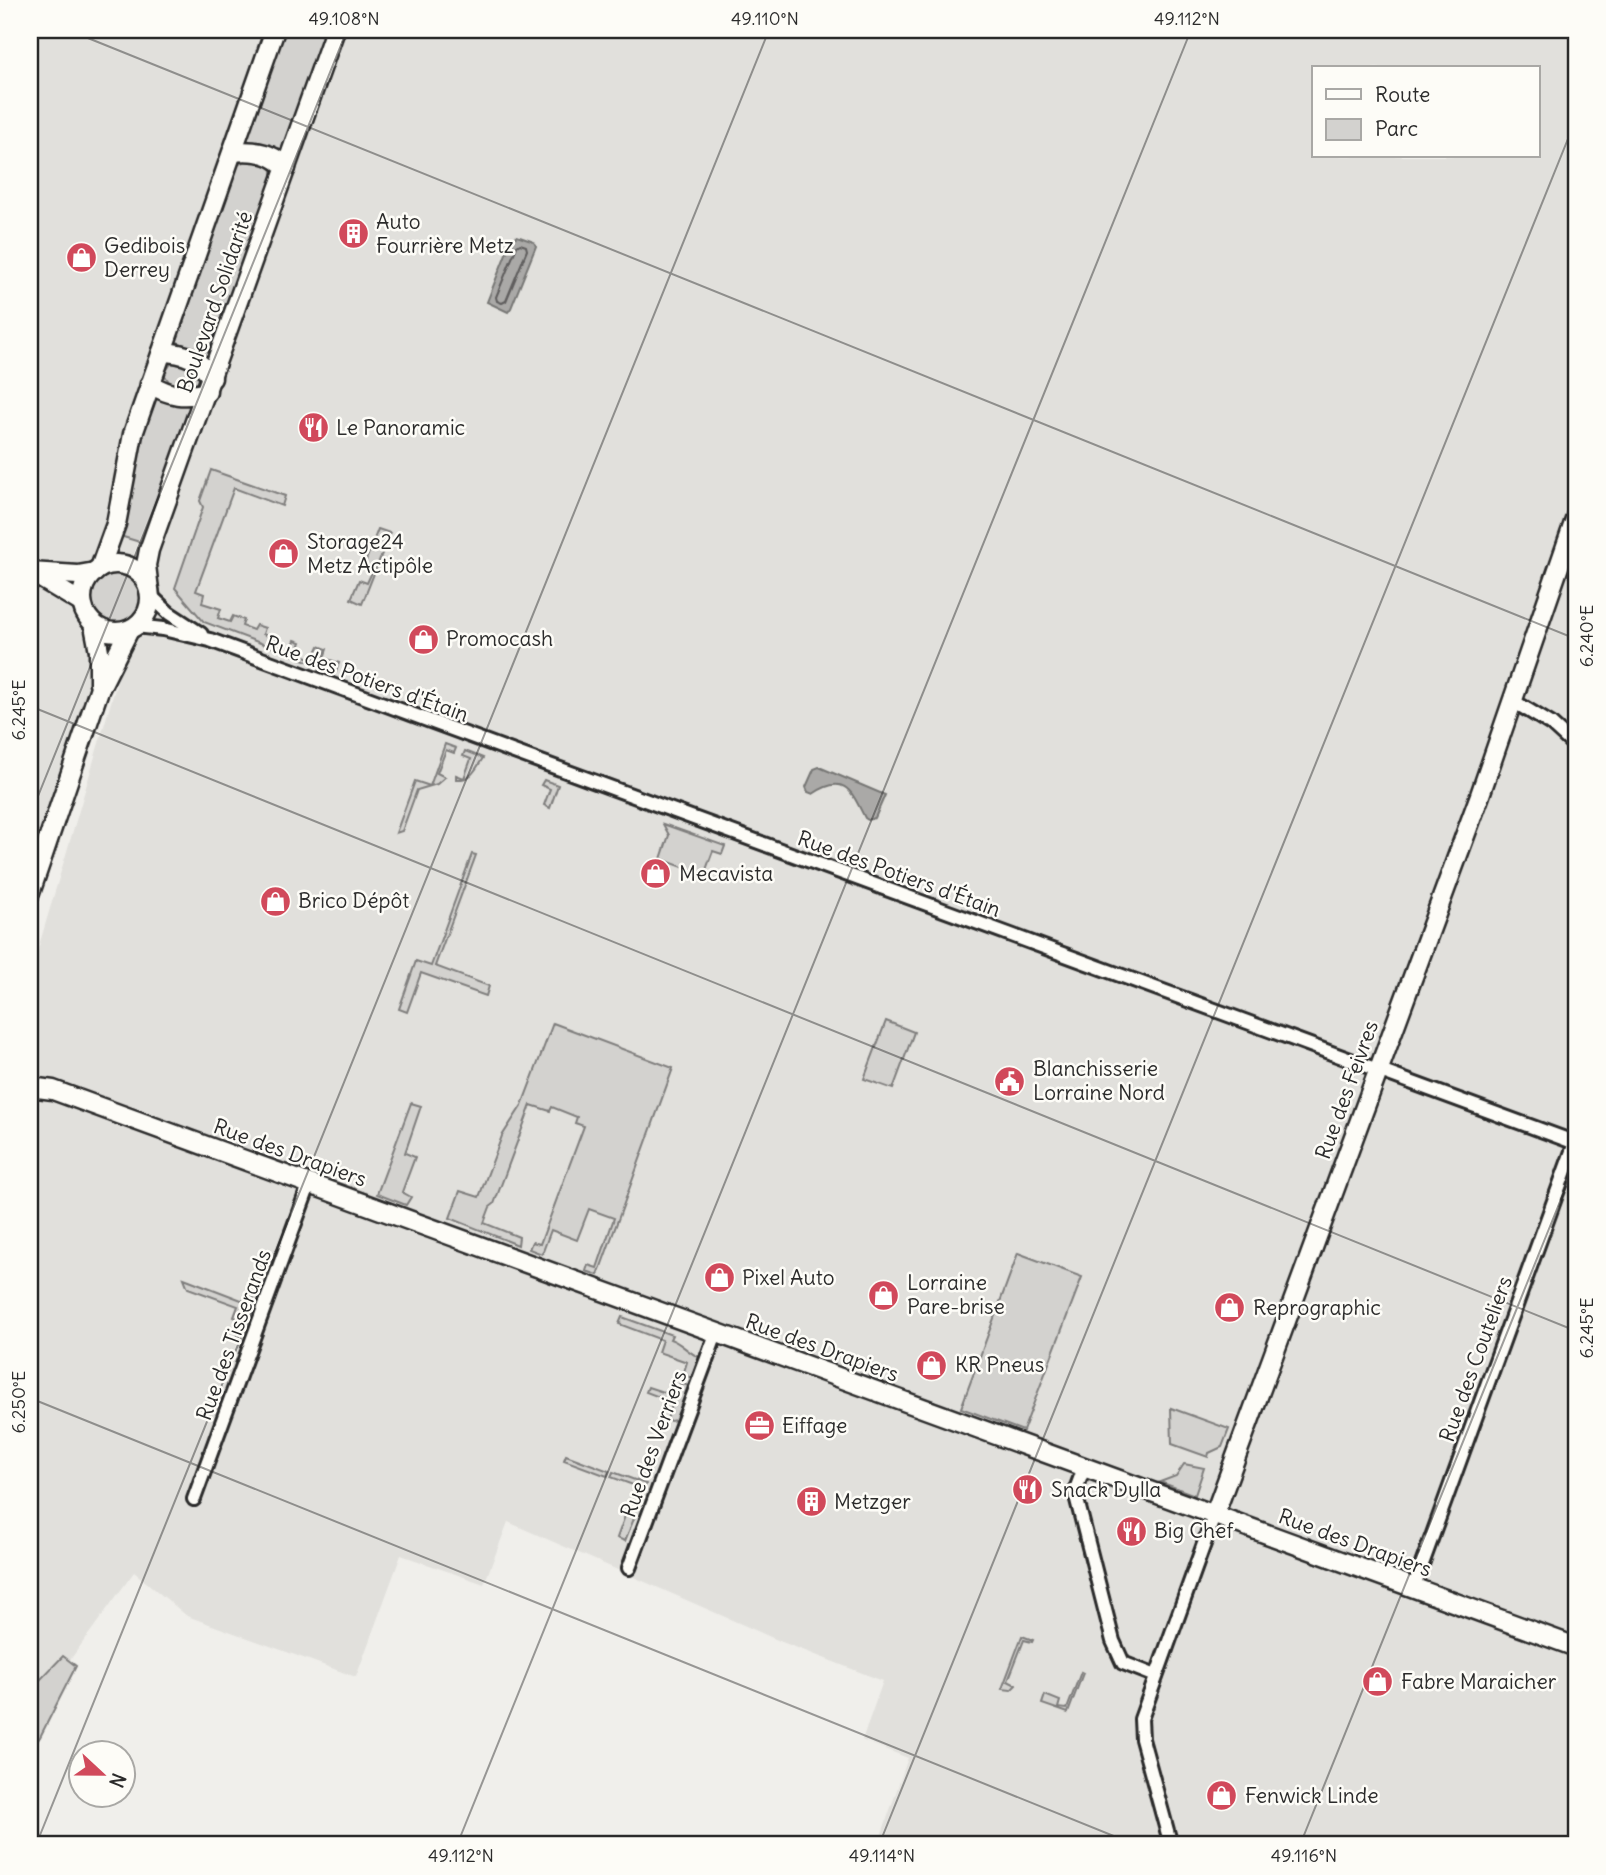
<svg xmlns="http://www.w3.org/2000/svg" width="1606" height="1875" font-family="Delius,sans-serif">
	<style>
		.built { fill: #e1e0dc; fill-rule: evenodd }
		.green { fill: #d3d2cf; stroke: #7f7e7d; stroke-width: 2 }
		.water { fill: #aaa9a7; stroke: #777775; stroke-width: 2 }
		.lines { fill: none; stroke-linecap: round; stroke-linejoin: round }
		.shore { stroke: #5e5d5d; stroke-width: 2 }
		.street-casing { stroke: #2b2b2b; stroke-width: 18 }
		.secondary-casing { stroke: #2b2b2b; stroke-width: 23 }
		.street { stroke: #fdfcf7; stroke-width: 12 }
		.secondary { stroke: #fdfcf7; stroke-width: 18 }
		.ticks { fill: none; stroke: #2b2b2b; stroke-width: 2; stroke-opacity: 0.45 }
		.labels { text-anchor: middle; stroke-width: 5; stroke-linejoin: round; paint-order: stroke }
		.poi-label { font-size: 21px; fill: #2b2b2b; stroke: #fdfcf7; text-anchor: start }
		.street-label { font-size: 21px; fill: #2b2b2b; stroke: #fdfcf7 }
		.neatline { fill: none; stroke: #2b2b2b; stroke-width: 2.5 }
		.ticks-label { font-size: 18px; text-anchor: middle; fill: #2b2b2b }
	</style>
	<rect width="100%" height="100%" fill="#f0efeb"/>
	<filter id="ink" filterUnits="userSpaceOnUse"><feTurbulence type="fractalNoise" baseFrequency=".0143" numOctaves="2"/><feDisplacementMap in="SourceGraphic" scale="14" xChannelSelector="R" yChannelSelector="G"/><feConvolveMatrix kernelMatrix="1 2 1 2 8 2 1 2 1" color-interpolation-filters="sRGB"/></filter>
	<g filter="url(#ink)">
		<!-- built -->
		<g class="built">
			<polygon points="30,30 304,30 30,895"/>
			<path d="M310,30H1576V1845H878L908,1758L862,1740L883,1681L782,1642L508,1522L484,1584L401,1555L356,1677L187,1616L134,1572L30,1715V976ZM1314,68H1538V156H1314Z"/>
		</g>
		<!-- green -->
		<g class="green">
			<polygon points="282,30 327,30 285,149 252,145 243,139"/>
			<polygon points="250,158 266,165 272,170 272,185 208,361 193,348 172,340 233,168"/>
			<path d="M172,362C186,362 194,368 200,380L199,383L179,388L171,385L164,374Z"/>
			<polygon points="152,398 177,403 196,402 143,543 120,536 141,434"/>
			<polygon points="211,470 285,496 282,506 234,488 196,591 204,594 202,603 221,609 218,618 230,622 233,616 244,620 242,626 253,630 256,625 265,628 263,634 273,638 271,647 204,622 175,588 203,507 200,501"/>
			<polygon points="378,529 390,533 362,604 351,599 359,580 367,583 372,572 363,568"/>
			<circle cx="116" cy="598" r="26"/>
			<polygon points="295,640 301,642 297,653 313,659 319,646 327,649 324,658 339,663 336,672 290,654"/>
			<polygon points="445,744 456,748 454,753 446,750 437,773 445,777 437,784 417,790 402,831 396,833 415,781 430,786"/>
			<path d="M465,751L483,758C475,770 472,780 456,779V775L464,778L471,759L463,756Z"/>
			<polygon points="544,780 558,785 550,808 544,805 550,789 541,785"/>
			<polygon points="663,824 725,846 722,854 713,851 704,875 661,859 669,835"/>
			<polygon points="472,854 476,855 435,966 489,986 486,996 421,973 407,1012 399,1009 416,961 431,966"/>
			<polygon points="886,1021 914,1032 893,1089 864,1079"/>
			<polygon points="553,1023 673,1068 598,1275 586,1271 588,1265 597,1268 614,1218 589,1209 577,1240 551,1230 542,1254 529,1249 532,1242 540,1244 584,1126 575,1123 577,1117 552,1107 550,1111 531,1105 494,1204 490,1207 484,1223 519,1237 518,1245 450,1218 460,1191 479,1197 502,1136 522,1105"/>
			<polygon points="411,1103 421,1106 405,1153 415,1157 402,1192 411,1197 406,1205 377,1194"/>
			<polygon points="1018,1253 1082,1277 1023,1431 961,1408"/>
			<polygon points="184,1278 244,1301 248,1294 255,1296 239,1339 236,1338 242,1320 234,1317 238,1306 188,1288"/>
			<path d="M622,1317L672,1335L670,1339C682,1343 688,1353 699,1357L692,1378L683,1375L687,1362L658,1352L662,1340L619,1324Z"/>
			<polygon points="680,1383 689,1386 676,1420 670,1421 667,1419 673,1402 646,1392 648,1387 675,1396"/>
			<polygon points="1171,1408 1229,1429 1222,1447 1209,1453 1208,1457 1172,1444"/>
			<polygon points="566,1455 609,1471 607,1476 564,1460"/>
			<polygon points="1184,1464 1204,1468 1195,1495 1160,1482 1176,1476"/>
			<polygon points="613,1472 646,1484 644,1489 611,1477"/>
			<polygon points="626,1513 635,1516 625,1541 617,1538"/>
			<polygon points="1022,1636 1033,1640 1032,1642 1024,1640 1008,1681 1016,1685 1011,1690 1002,1689"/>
			<polygon points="63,1656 76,1666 40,1737 30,1751 30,1694 37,1683"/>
			<polygon points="1081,1672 1083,1673 1068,1713 1042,1704 1045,1695 1060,1701 1058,1708 1067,1709"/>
		</g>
		<!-- water -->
		<g class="water">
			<polygon points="517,236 534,242 536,246 511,308 508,312 487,302 511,241"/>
			<path d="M819,767L885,795L875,818L868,820L865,818C852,793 846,772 813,794L808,792L806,787L814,769Z"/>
		</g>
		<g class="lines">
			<!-- shore -->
			<polygon class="shore" points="520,244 526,246 527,250 506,301 502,303 497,301 496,297 517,246"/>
			<defs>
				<g id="street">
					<polyline points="150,595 169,613 201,634"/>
					<polyline points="135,626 163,629 210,640 1576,1143"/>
					<polyline points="1513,701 1551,724 1576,747"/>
					<polyline points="1084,1468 1075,1492 1113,1641 1123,1663 1156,1676"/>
					<polyline points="194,1499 309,1185"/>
					<polyline points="629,1568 716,1334"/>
					<polyline points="1413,1589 1575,1143"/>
					<polyline points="1171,1845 1142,1739 1141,1719 1214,1516"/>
				</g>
				<g id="secondary">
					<path d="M233,152C252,150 273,152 286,168"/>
					<path d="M162,352C186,353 198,358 212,378"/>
					<path d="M150,384C170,396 184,398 207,392"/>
					<circle cx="116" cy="598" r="34"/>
					<polyline points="100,568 116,524 133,434 275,30"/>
					<polyline points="30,572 78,575 95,572"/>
					<polyline points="34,574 82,603"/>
					<polyline points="149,590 146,565 149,550 335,30"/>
					<polyline points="94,625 99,651 99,683"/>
					<polyline points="30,893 99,690 129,630"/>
					<polyline points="30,1087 53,1090 1576,1647"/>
					<polyline points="1214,1516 1480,795 1576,517"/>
				</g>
			</defs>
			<!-- street casing -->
			<use href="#street" class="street-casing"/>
			<!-- secondary casing -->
			<use href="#secondary" class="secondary-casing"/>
			<!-- street -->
			<use href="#street" class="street"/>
			<!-- secondary -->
			<use href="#secondary" class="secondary"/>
		</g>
	</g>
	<!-- ticks -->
	<path class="ticks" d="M68,30L1576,639M30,706L1576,1331M30,816L347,30M30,1398L1136,1845M36,1845L769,30M457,1845L1191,30M879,1845L1576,119M1300,1845L1576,1162"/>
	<!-- icons -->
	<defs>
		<symbol id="building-disc" viewBox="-11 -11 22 22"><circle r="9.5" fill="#d1495b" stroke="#fdfcf7"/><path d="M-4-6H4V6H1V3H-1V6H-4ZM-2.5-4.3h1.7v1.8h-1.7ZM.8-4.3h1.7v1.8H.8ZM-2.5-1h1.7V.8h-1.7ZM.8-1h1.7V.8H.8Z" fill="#fff"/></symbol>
		<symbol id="shop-disc" viewBox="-11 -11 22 22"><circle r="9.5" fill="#d1495b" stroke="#fdfcf7"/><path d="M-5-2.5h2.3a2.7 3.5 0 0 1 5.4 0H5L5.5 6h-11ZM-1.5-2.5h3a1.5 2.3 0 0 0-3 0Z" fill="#fff"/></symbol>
		<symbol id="restaurant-disc" viewBox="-11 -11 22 22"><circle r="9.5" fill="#d1495b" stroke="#fdfcf7"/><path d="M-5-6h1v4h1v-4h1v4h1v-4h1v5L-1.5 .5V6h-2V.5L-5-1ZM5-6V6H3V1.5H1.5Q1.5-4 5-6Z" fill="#fff"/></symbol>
		<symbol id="civic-disc" viewBox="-11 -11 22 22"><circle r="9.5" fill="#d1495b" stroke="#fdfcf7"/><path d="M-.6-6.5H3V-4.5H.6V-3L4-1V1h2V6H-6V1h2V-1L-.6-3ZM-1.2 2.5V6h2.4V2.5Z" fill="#fff"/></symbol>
		<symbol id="office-disc" viewBox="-11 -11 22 22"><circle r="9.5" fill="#d1495b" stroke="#fdfcf7"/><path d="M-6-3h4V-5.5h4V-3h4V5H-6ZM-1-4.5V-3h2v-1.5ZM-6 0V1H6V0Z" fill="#fff"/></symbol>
	</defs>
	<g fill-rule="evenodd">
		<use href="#building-disc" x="336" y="216" width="35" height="35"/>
		<use href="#shop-disc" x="64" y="240" width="35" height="35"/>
		<use href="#restaurant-disc" x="296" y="410" width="35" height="35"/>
		<use href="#shop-disc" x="266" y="536" width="35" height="35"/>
		<use href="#shop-disc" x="406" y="622" width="35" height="35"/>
		<use href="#shop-disc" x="638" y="856" width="35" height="35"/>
		<use href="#shop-disc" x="258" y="884" width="35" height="35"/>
		<use href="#civic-disc" x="992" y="1064" width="35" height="35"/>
		<use href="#shop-disc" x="702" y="1260" width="35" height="35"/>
		<use href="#shop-disc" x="866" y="1278" width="35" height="35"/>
		<use href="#shop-disc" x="1212" y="1290" width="35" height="35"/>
		<use href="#shop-disc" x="914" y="1348" width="35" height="35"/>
		<use href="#office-disc" x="742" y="1408" width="35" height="35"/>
		<use href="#restaurant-disc" x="1010" y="1472" width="35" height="35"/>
		<use href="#building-disc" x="794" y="1484" width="35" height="35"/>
		<use href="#restaurant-disc" x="1114" y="1514" width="35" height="35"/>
		<use href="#shop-disc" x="1360" y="1664" width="35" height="35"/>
		<use href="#shop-disc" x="1204" y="1778" width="35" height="35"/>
	</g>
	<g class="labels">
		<!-- poi labels -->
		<g class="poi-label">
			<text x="376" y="229">Auto<tspan x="376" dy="24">Fourrière Metz</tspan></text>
			<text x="104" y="253">Gedibois<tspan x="104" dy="24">Derrey</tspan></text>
			<text x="336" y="435">Le Panoramic</text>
			<text x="307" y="549">Storage24<tspan x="307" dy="24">Metz Actipôle</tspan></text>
			<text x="446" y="646">Promocash</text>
			<text x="679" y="881">Mecavista</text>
			<text x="298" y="908">Brico Dépôt</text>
			<text x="1033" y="1076">Blanchisserie<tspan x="1033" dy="24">Lorraine Nord</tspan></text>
			<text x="742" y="1285">Pixel Auto</text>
			<text x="907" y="1290">Lorraine<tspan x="907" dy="24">Pare-brise</tspan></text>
			<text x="1253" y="1315">Reprographic</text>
			<text x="955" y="1372">KR Pneus</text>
			<text x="782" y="1433">Eiffage</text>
			<text x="1051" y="1497">Snack Dylla</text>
			<text x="834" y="1509">Metzger</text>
			<text x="1154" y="1538">Big Chef</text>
			<text x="1401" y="1689">Fabre Maraicher</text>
			<text x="1245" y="1803">Fenwick Linde</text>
		</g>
		<!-- street labels -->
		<g class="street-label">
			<text transform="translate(215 302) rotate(-71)" y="7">Boulevard Solidarité</text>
			<text transform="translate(367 679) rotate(20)" y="7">Rue des Potiers d'Étain</text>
			<text transform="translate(899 874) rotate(20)" y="7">Rue des Potiers d'Étain</text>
			<text transform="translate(1347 1090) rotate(-70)" y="7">Rue des Feivres</text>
			<text transform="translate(290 1153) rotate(20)" y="7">Rue des Drapiers</text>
			<text transform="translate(234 1335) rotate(-70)" y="7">Rue des Tisserands</text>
			<text transform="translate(822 1348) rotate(20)" y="7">Rue des Drapiers</text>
			<text transform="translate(1476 1359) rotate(-70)" y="7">Rue des Couteliers</text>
			<text transform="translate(654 1444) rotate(-70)" y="7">Rue des Verriers</text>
			<text transform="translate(1355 1543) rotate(20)" y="7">Rue des Drapiers</text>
		</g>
	</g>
	<!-- margin -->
	<rect width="1606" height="1875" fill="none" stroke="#fdfcf7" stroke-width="77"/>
	<!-- legend -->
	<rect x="1312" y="66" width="228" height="91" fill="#fdfcf7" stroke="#a9a8a5" stroke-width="2"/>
	<rect x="1326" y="89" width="35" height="10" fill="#fdfcf7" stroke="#a9a8a5" stroke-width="2"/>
	<text x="1375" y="102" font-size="21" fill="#2b2b2b">Route</text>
	<rect x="1326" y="119" width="35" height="21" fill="#d3d2cf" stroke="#a9a8a5" stroke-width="2"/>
	<text x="1375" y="136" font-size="21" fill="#2b2b2b">Parc</text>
	<!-- north arrow -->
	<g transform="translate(102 1774) rotate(112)"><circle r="33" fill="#fdfcf7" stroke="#a9a8a5" stroke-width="2"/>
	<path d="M0-5L12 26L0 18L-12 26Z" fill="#d1495b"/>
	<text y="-10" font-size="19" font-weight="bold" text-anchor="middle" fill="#2b2b2b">N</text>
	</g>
	<rect x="38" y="38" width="1530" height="1798" class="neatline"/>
	<g class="ticks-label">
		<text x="344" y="25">49.108°N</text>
		<text x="765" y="25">49.110°N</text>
		<text x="1187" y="25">49.112°N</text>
		<text transform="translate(1587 636) rotate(-90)" y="6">6.240°E</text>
		<text transform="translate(19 710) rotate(-90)" y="6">6.245°E</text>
		<text transform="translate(1587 1328) rotate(-90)" y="6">6.245°E</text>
		<text transform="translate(19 1402) rotate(-90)" y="6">6.250°E</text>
		<text x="461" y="1862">49.112°N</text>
		<text x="882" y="1862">49.114°N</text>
		<text x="1304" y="1862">49.116°N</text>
	</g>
</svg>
